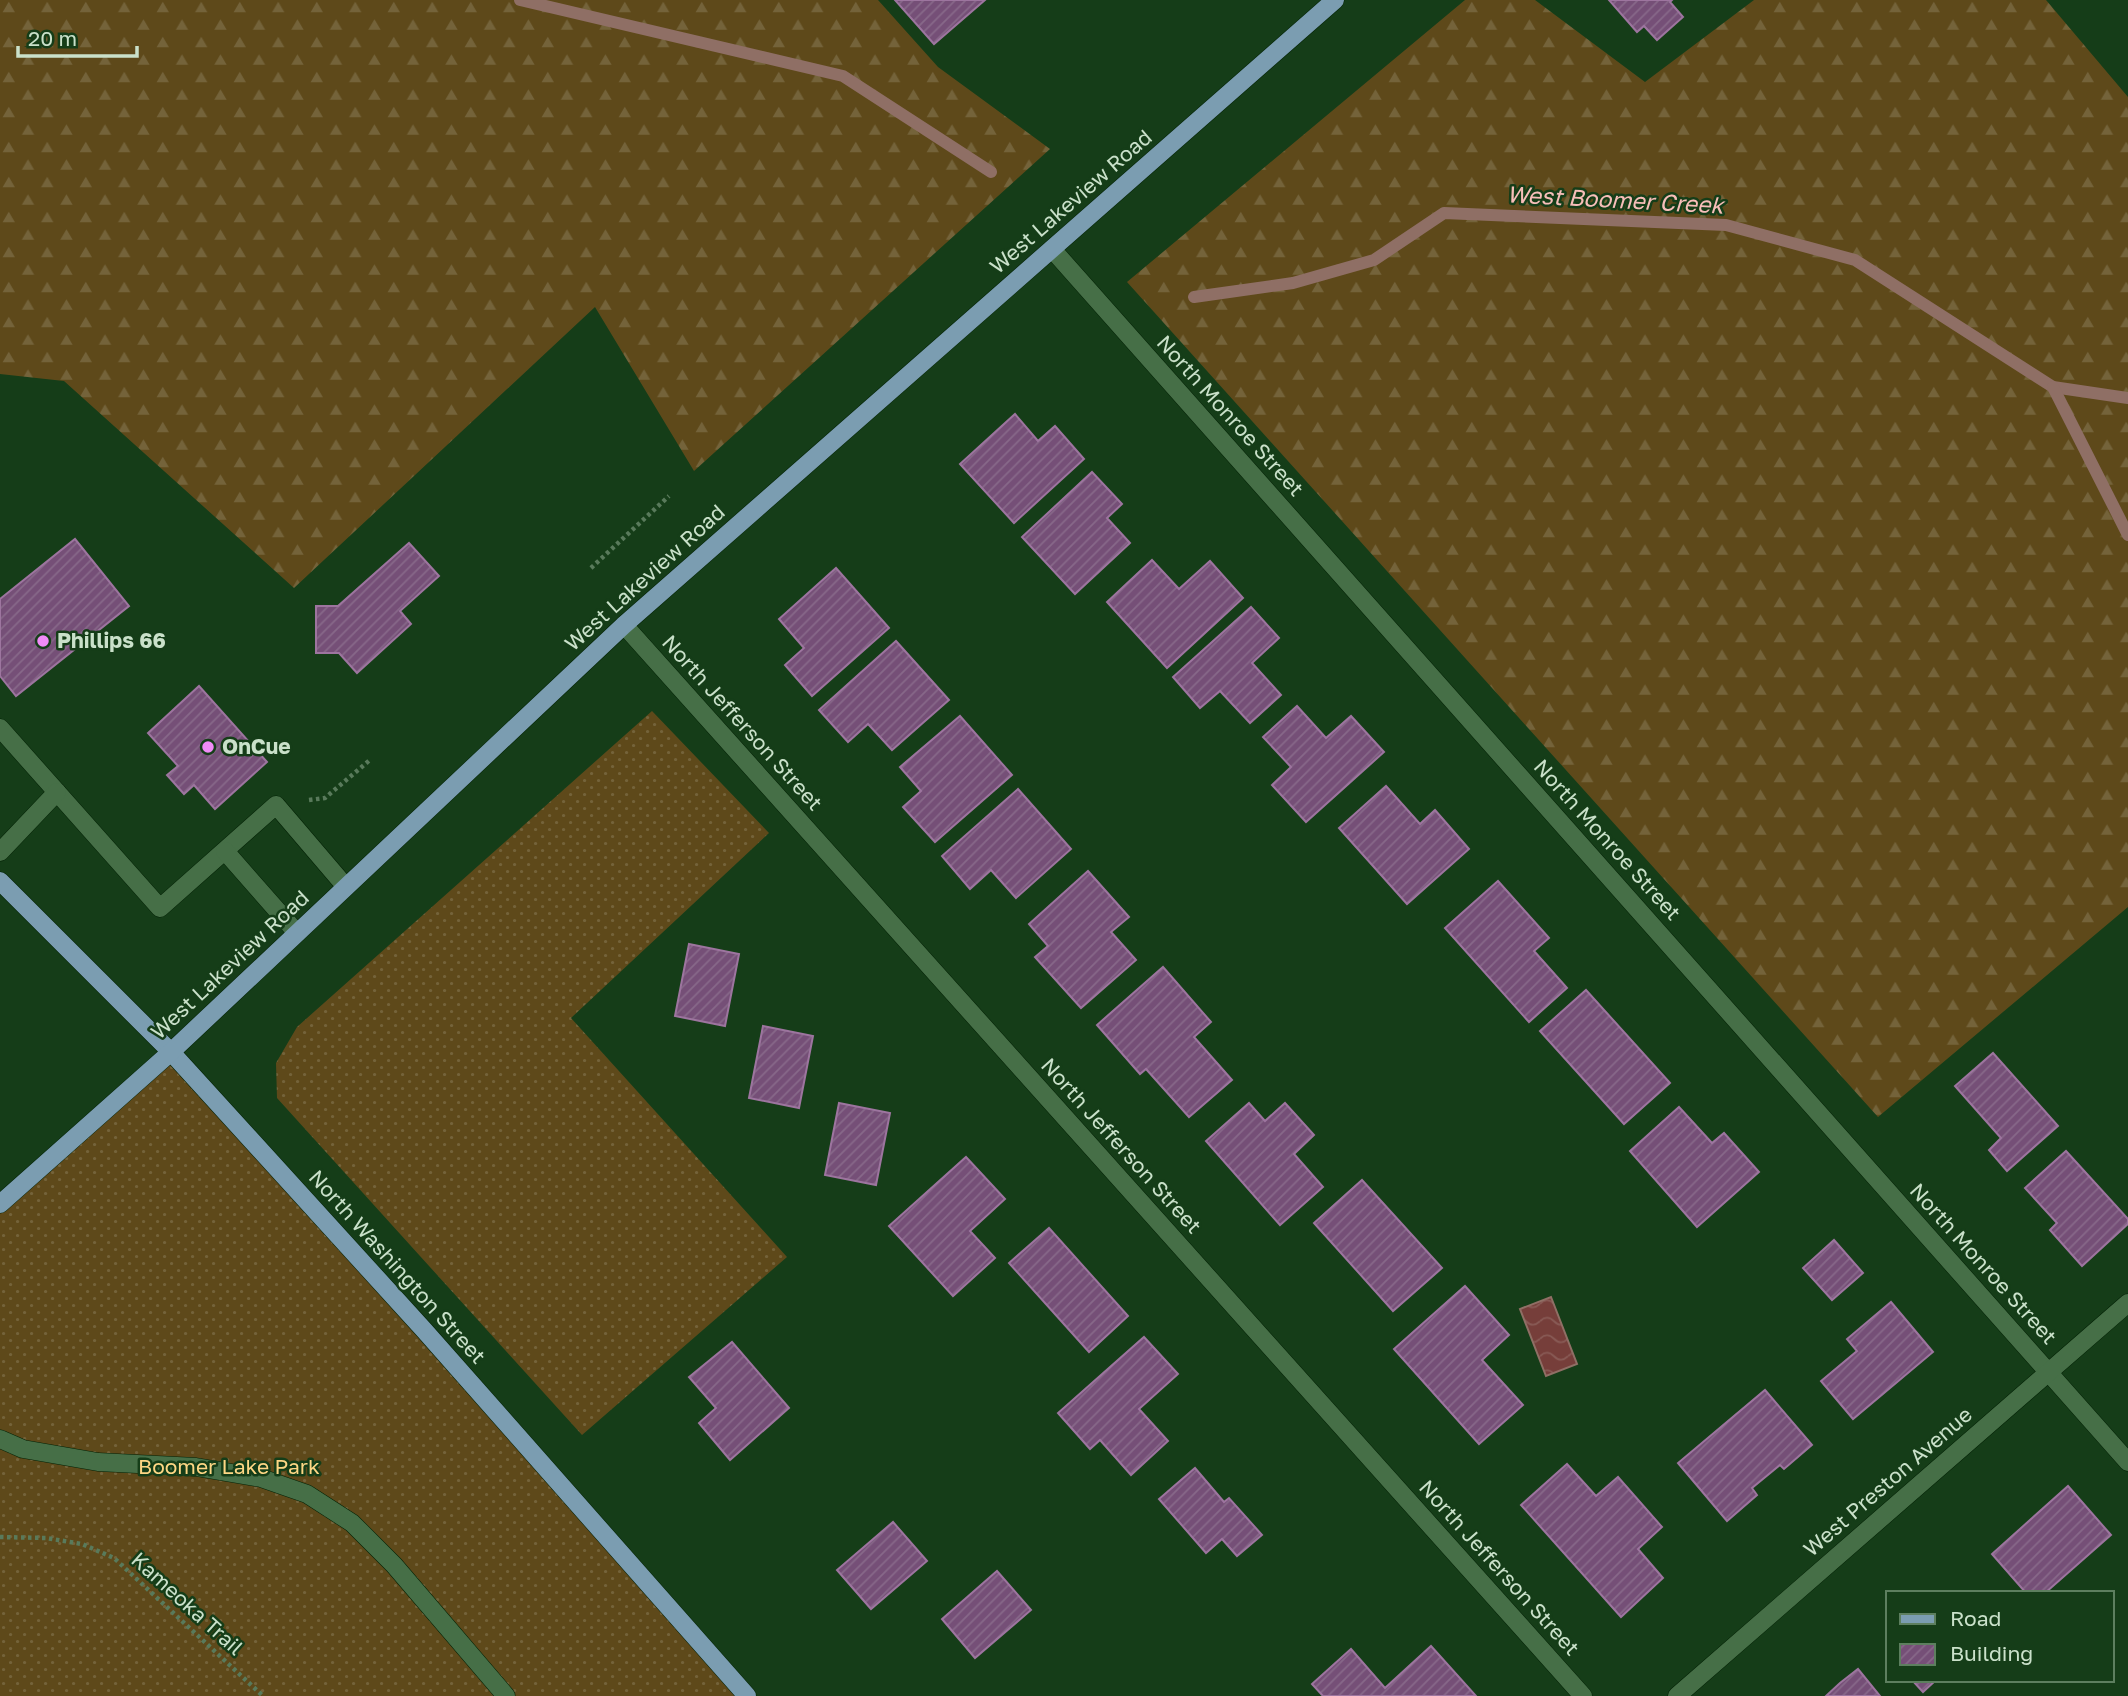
<svg xmlns="http://www.w3.org/2000/svg" width="2128" height="1696" font-family="'Golos Text',sans-serif">
	<style>
		.grass { fill: url(#grass-dots) }
		.forest { fill: url(#forest-firs) }
		.water { fill: url(#water-waves); stroke: #8f6f65; stroke-width: 2 }
		.lines { fill: none; stroke-linecap: round; stroke-linejoin: round }
		.stream { stroke: #8f6f65; stroke-width: 12 }
		.building { fill: url(#building-hatch); stroke: #9d759f; stroke-width: 2 }
		.minor-casing { stroke: #042206; stroke-width: 19 }
		.major-casing { stroke: #042206; stroke-width: 19 }
		.path { stroke: #597a5b; stroke-width: 4.5; stroke-dasharray: 3.5 3.5; stroke-linecap: butt }
		.minor { stroke: #466f47; stroke-width: 18 }
		.major { stroke: #7b9db1; stroke-width: 18 }
		.poi-dot { fill: #f08bf6; stroke: #153d18; stroke-width: 2.5 }
		.labels { text-anchor: middle; stroke-width: 5; stroke-linejoin: round; paint-order: stroke }
		.street-label { font-size: 21px; fill: #cae1ca; stroke: #153d18 }
		.poi-label { font-size: 21px; font-weight: bold; fill: #cae1ca; stroke: #153d18; text-anchor: start }
		.park-label { font-size: 21px; fill: #fdd684; stroke: #153d18 }
		.water-label { font-size: 23px; font-style: italic; fill: #f7beb9; stroke: #153d18 }
	</style>
	<defs>
		<pattern id="grass-dots" width="8" height="8" patternUnits="userSpaceOnUse" patternTransform="scale(1.75)"><rect width="8" height="8" fill="#5e491a"/><path d="M2 2h.1M6 6h.1" fill="none" stroke="#74633a" stroke-width="1.8" stroke-linecap="round"/></pattern>
		<pattern id="forest-firs" width="22" height="20" patternUnits="userSpaceOnUse" patternTransform="scale(1.75)"><rect width="22" height="20" fill="#5e491a"/><path d="M5 1l3.5 6h-7zM16 11l3.5 6h-7z" fill="#74633a"/></pattern>
		<pattern id="water-waves" width="16" height="10" patternUnits="userSpaceOnUse" patternTransform="scale(1.75)"><rect width="16" height="10" fill="#763e3a"/><path d="M0 5q4-4 8 0t8 0" fill="none" stroke="#885a55"/></pattern>
		<pattern id="building-hatch" width="6" height="6" patternUnits="userSpaceOnUse" patternTransform="scale(1.75)"><rect width="6" height="6" fill="#754f77"/><path d="M-1 1l2-2M0 6l6-6M5 7l2-2" fill="none" stroke="#876889"/></pattern>
	</defs>
	<rect width="100%" height="100%" fill="#153d18"/>
	<!-- grass -->
	<g class="grass">
		<polygon points="652,711 769,833 571,1018 787,1257 582,1435 277,1098 276,1063 297,1027"/>
		<polygon points="170,1057 737,1696 0,1696 0,1210"/>
	</g>
	<!-- forest -->
	<g class="forest">
		<polygon points="0,0 878,0 938,67 1050,149 694,471 595,307 294,588 64,381 0,374"/>
		<polygon points="1465,0 1535,0 1645,82 1754,0 2046,0 2128,97 2128,907 1878,1117 1127,282"/>
	</g>
	<!-- water -->
	<polygon class="water" points="1551,1297 1577,1364 1546,1376 1520,1309"/>
	<g class="lines">
		<!-- stream -->
		<g class="stream">
			<polyline points="520,0 843,76 991,172"/>
			<polyline points="1194,297 1293,283 1374,260 1444,213 1726,225 1855,260 2053,387 2128,398"/>
			<polyline points="2053,387 2128,535"/>
		</g>
	</g>
	<!-- building -->
	<g class="building">
		<polygon points="895,0 985,0 934,44"/>
		<polygon points="1609,0 1672,0 1670,2 1683,17 1657,40 1644,26 1637,32"/>
		<polygon points="1015,414 1038,441 1055,426 1084,459 1014,523 960,464"/>
		<polygon points="1092,472 1122,504 1107,518 1130,543 1075,594 1022,537"/>
		<polygon points="75,539 129,606 16,696 0,676 0,599"/>
		<polygon points="409,543 439,576 400,611 411,624 357,673 339,653 316,653 316,606 338,606"/>
		<polygon points="1152,560 1179,589 1210,561 1243,598 1167,668 1107,602"/>
		<polygon points="836,568 889,628 812,696 785,665 804,648 779,619"/>
		<polygon points="1251,607 1279,638 1252,663 1281,695 1250,723 1220,691 1200,708 1173,677"/>
		<polygon points="896,641 949,700 892,750 868,724 848,742 819,710"/>
		<polygon points="199,686 267,762 215,809 194,785 184,794 167,775 178,766 148,733"/>
		<polygon points="1297,706 1326,738 1351,716 1384,752 1306,822 1272,785 1291,767 1263,737"/>
		<polygon points="960,716 1012,775 935,842 903,807 921,791 900,767"/>
		<polygon points="1386,786 1420,824 1435,810 1469,849 1407,904 1339,828"/>
		<polygon points="1018,789 1071,849 1016,898 991,870 970,889 942,856"/>
		<polygon points="1088,871 1129,917 1111,932 1136,960 1081,1008 1035,957 1048,946 1029,924"/>
		<polygon points="1498,881 1549,938 1534,951 1567,988 1529,1022 1445,928"/>
		<polygon points="689,944 739,954 725,1026 675,1016"/>
		<polygon points="1163,967 1211,1022 1194,1037 1232,1080 1189,1117 1146,1069 1140,1074 1097,1025"/>
		<polygon points="1586,990 1670,1083 1624,1124 1540,1031"/>
		<polygon points="763,1026 813,1036 799,1108 749,1098"/>
		<polygon points="1993,1053 2058,1126 2007,1171 1989,1150 2001,1138 1955,1086"/>
		<polygon points="839,1103 890,1113 876,1185 825,1175"/>
		<polygon points="1249,1103 1265,1121 1285,1103 1314,1135 1294,1154 1323,1187 1280,1225 1206,1141"/>
		<polygon points="1679,1107 1712,1143 1724,1133 1759,1172 1697,1227 1630,1151"/>
		<polygon points="2066,1151 2128,1219 2128,1224 2082,1266 2050,1230 2057,1223 2025,1188"/>
		<polygon points="966,1157 1005,1199 970,1231 995,1258 953,1296 889,1226"/>
		<polygon points="1362,1180 1442,1268 1393,1311 1314,1223"/>
		<polygon points="1049,1228 1128,1316 1089,1352 1009,1263"/>
		<polygon points="1834,1240 1863,1273 1832,1300 1803,1268"/>
		<polygon points="1465,1286 1509,1335 1482,1360 1523,1405 1479,1444 1394,1349"/>
		<polygon points="1891,1302 1933,1352 1853,1419 1821,1381 1857,1351 1847,1339"/>
		<polygon points="1144,1337 1178,1374 1139,1409 1168,1441 1131,1475 1100,1440 1090,1449 1058,1413"/>
		<polygon points="732,1342 789,1408 730,1460 699,1423 716,1408 689,1377"/>
		<polygon points="1765,1390 1812,1445 1784,1469 1780,1465 1752,1488 1757,1495 1727,1521 1678,1463"/>
		<polygon points="1567,1464 1596,1496 1618,1477 1662,1527 1638,1549 1663,1578 1621,1617 1521,1505"/>
		<polygon points="1195,1468 1224,1502 1229,1498 1262,1535 1237,1556 1222,1539 1206,1553 1159,1499"/>
		<polygon points="2068,1486 2111,1535 2045,1593 2026,1593 1992,1554"/>
		<polygon points="893,1522 927,1561 871,1609 837,1570"/>
		<polygon points="997,1571 1031,1610 975,1658 942,1619"/>
		<polygon points="1431,1646 1476,1696 1323,1696 1312,1684 1351,1649 1385,1688"/>
		<polygon points="1858,1669 1880,1696 1826,1696 1840,1683"/>
		<polygon points="1912,1680 1936,1680 1923,1692"/>
	</g>
	<g class="lines">
		<defs>
			<g id="minor">
				<polyline points="1052,249 2128,1462"/>
				<polyline points="624,625 1583,1696"/>
				<polyline points="0,728 160,908 276,805 346,887"/>
				<polyline points="225,851 297,933"/>
				<polyline points="0,852 57,792"/>
				<polyline points="0,1439 23,1449 98,1462 196,1467 261,1478 307,1494 352,1523 394,1565 506,1696"/>
				<polyline points="1677,1696 2128,1303"/>
			</g>
			<g id="major">
				<polyline points="0,881 171,1052 424,1330 747,1696"/>
				<polyline points="0,1204 171,1052 624,625 1335,0"/>
			</g>
		</defs>
		<!-- minor casing -->
		<use href="#minor" class="minor-casing"/>
		<!-- major casing -->
		<use href="#major" class="major-casing"/>
		<!-- path -->
		<g class="path">
			<polyline points="591,568 669,496"/>
			<polyline points="309,800 325,798 371,759"/>
			<polyline points="0,1537 46,1538 82,1544 114,1558 263,1696"/>
		</g>
		<!-- minor -->
		<use href="#minor" class="minor"/>
		<!-- major -->
		<use href="#major" class="major"/>
	</g>
	<!-- markers -->
	<g class="poi-dot">
		<circle cx="43" cy="641" r="7"/>
		<circle cx="208" cy="747" r="7"/>
	</g>
	<g class="labels">
		<!-- street labels -->
		<g class="street-label">
			<text transform="translate(1071 202) rotate(-41)" y="7">West Lakeview Road</text>
			<text transform="translate(1230 416) rotate(48)" y="7">North Monroe Street</text>
			<text transform="translate(645 578) rotate(-42)" y="7">West Lakeview Road</text>
			<text transform="translate(742 723) rotate(48)" y="7">North Jefferson Street</text>
			<text transform="translate(1607 840) rotate(48)" y="7">North Monroe Street</text>
			<text transform="translate(230 965) rotate(-43)" y="7">West Lakeview Road</text>
			<text transform="translate(1121 1146) rotate(48)" y="7">North Jefferson Street</text>
			<text transform="translate(1983 1264) rotate(48)" y="7">North Monroe Street</text>
			<text transform="translate(397 1267) rotate(48)" y="7">North Washington Street</text>
			<text transform="translate(1888 1482) rotate(-41)" y="7">West Preston Avenue</text>
			<text transform="translate(1499 1568) rotate(48)" y="7">North Jefferson Street</text>
			<text transform="translate(187 1604) rotate(42)" y="7">Kameoka Trail</text>
		</g>
		<!-- poi labels -->
		<g class="poi-label">
			<text x="57" y="648">Phillips 66</text>
			<text x="222" y="754">OnCue</text>
		</g>
		<!-- park labels -->
		<g class="park-label">
			<text x="229" y="1474">Boomer Lake Park</text>
		</g>
		<!-- water labels -->
		<g class="water-label">
			<text transform="translate(1615 200) rotate(3)" y="8">West Boomer Creek</text>
		</g>
	</g>
	<!-- legend -->
	<rect x="1886" y="1591" width="228" height="91" fill="#153d18" stroke="#5d7f5f" stroke-width="2"/>
	<rect x="1900" y="1614" width="35" height="10" fill="#7b9db1" stroke="#5d7f5f" stroke-width="2"/>
	<text x="1950" y="1626" font-size="21" fill="#cae1ca">Road</text>
	<rect x="1900" y="1644" width="35" height="21" fill="url(#building-hatch)" stroke="#5d7f5f" stroke-width="2"/>
	<text x="1950" y="1661" font-size="21" fill="#cae1ca">Building</text>
	<!-- scale -->
	<path d="M18 46v10h119v-10" fill="none" stroke="#cae1ca" stroke-width="3.5"/>
	<text x="28" y="46" font-size="21" fill="#cae1ca" stroke="#153d18" stroke-width="5" paint-order="stroke">20 m</text>
</svg>
